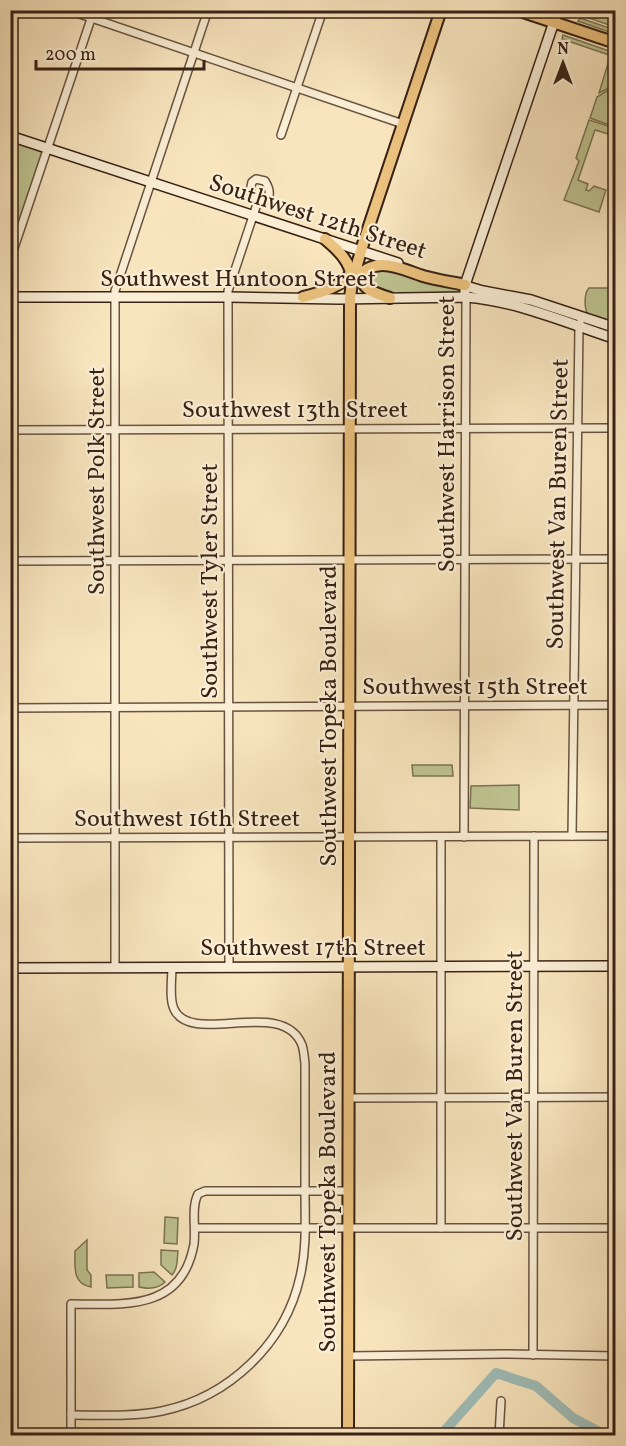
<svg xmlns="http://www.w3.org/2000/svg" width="626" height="1446" font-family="Vollkorn,serif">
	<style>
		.green { fill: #bec491; stroke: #7b7354; stroke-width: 1.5 }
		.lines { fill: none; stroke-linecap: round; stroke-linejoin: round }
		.river { stroke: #9fbdb8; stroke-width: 10 }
		.street-casing { stroke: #685340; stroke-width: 10 }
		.secondary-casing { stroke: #382216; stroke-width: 12 }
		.primary-casing { stroke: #382216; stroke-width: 14 }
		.street { stroke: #faeed5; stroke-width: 7 }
		.secondary { stroke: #faeed5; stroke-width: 9 }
		.primary { stroke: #ecc27f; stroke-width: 10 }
		.labels { text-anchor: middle; stroke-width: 4.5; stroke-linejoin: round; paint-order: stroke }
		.street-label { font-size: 24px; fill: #382216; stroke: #faeed5 }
	</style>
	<rect width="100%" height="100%" fill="#f8e5be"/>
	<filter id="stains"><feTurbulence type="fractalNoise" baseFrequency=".00333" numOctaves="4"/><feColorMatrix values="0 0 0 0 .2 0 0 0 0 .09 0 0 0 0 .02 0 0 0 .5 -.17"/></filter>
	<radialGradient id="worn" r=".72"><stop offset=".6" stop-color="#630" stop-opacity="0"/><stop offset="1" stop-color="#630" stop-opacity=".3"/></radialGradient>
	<!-- green -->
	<g class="green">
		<polygon points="583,11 615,11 615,27 574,13"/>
		<polygon points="580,18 615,30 615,34 578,21"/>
		<polygon points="563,35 615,53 615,57 562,39"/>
		<polygon points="610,57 615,59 615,85 599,93"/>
		<polygon points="615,86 615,127 590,118 597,97"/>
		<polygon points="589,120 615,128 615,136 595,130 578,180 588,184 586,190 589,191 594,186 606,190 599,212 564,200 579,161 576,158"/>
		<polygon points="11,141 43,151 11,250"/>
		<polygon points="379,267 451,287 461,291 461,292 385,294 371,289 362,274"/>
		<path d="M589,288H615V325L588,315C584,308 584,293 589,288Z"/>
		<polygon points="610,745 615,745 615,829 609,829"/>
		<polygon points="412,765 452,765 453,776 413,776"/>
		<polygon points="519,785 519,810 470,808 471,786"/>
		<polygon points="165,1217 178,1218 177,1244 164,1243"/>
		<path d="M87,1240V1270L91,1275V1287C72,1284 75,1266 75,1251Z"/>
		<path d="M161,1250L178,1251C177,1260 178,1268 172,1275L161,1265Z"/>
		<path d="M154,1272L165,1282C158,1289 148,1289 139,1287V1273Z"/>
		<polygon points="106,1275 133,1275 133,1287 107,1288"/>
	</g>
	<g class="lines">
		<!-- river -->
		<polyline class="river" points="440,1436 496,1373 536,1386 573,1418 607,1436"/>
		<defs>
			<g id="street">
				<polyline points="68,10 403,124"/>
				<polyline points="281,135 323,10"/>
				<path d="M256,179L265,181C277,200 261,210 250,191L252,182Z"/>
				<polyline points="10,260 94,10"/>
				<polyline points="10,430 616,428"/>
				<polyline points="10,561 616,559"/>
				<polyline points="10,708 616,705"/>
				<polyline points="572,836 579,327 580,323"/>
				<polyline points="441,837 441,1228"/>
				<polyline points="464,837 466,297"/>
				<polyline points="10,838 616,836"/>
				<polyline points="115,967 115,291 208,10"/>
				<polyline points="229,967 228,291 258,201"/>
				<polyline points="348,1098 616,1097"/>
				<polyline points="195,1228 616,1228"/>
				<polyline points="533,1355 534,836"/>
				<polyline points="348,1356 504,1354 616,1356"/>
				<path d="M71,1415C101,1415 132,1417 162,1411C229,1397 285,1344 300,1277C307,1248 305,1219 305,1191C305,1148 305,1106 305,1063C304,1057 304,1051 302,1045C283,996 191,1047 174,1009C169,999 172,978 172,967"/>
				<path d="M71,1436V1304C123,1304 182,1312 194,1244C196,1228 191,1208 198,1194L205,1191H348"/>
				<polyline points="499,1436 501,1401"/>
			</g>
			<g id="secondary">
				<polyline points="10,136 398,263"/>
				<polyline points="459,284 483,291 531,300 616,328"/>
				<polyline points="465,292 465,285 558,10"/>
				<path d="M10,297H228L339,299L466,297C517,301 567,323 616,339"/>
				<polyline points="10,968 616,966"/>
				<polyline points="615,1436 616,1435"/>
			</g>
			<g id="primary">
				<polyline points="517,10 616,43"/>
				<path d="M325,239C338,250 350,261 352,278"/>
				<path d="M357,270C363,290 371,292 390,298"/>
				<path d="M354,280C376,255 396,267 423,276C437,280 451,282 465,285"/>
				<path d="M303,297C323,292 342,287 354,270"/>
				<polyline points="348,1436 350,298 352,282 363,244 441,10"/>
			</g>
		</defs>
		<!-- street casing -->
		<use href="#street" class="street-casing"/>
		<!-- secondary casing -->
		<use href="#secondary" class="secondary-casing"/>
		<!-- primary casing -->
		<use href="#primary" class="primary-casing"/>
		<!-- street -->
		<use href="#street" class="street"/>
		<!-- secondary -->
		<use href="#secondary" class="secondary"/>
		<!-- primary -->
		<use href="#primary" class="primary"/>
	</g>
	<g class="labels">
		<!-- street labels -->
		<g class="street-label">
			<text transform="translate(318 216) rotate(18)" y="8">Southwest 12th Street</text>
			<text x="238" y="286">Southwest Huntoon Street</text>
			<text x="295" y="417">Southwest 13th Street</text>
			<text transform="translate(446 434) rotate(-90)" y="8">Southwest Harrison Street</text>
			<text transform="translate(96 481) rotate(-90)" y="8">Southwest Polk Street</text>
			<text transform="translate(557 504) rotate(-89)" y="8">Southwest Van Buren Street</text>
			<text transform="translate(209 581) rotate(-90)" y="8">Southwest Tyler Street</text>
			<text x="475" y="694">Southwest 15th Street</text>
			<text transform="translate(328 716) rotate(-90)" y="8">Southwest Topeka Boulevard</text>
			<text x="187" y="826">Southwest 16th Street</text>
			<text x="313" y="955">Southwest 17th Street</text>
			<text transform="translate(514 1096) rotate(-90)" y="8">Southwest Van Buren Street</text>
			<text transform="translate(327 1202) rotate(-90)" y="8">Southwest Topeka Boulevard</text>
		</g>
	</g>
	<!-- margin -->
	<rect width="626" height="1446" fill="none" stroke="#f8e5be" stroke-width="36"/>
	<rect x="12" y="12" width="602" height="1422" fill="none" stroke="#382216" stroke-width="3"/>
	<rect x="18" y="18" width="590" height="1410" fill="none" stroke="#382216" stroke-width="1.5"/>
	<!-- north arrow -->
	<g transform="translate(563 63)" stroke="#faeed5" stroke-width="4.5" paint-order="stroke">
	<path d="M0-4.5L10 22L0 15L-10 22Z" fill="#382216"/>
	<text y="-9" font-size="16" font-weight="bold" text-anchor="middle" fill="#382216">N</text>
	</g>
	<!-- scale -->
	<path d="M36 60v9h168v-9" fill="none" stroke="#382216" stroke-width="3"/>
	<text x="45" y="60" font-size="18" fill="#382216" stroke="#faeed5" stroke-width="4.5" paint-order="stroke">200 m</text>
	<rect width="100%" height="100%" filter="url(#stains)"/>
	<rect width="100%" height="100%" fill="url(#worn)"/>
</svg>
